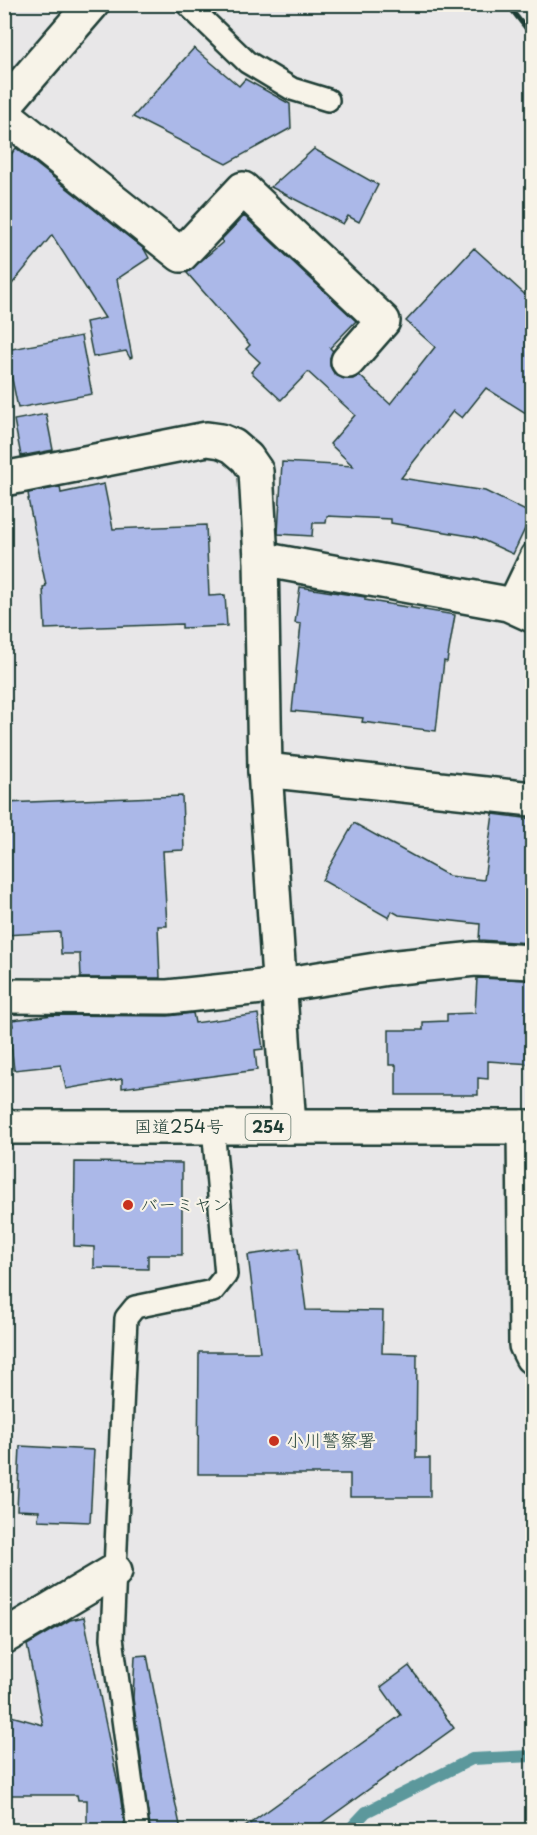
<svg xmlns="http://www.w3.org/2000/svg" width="537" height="1835" font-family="'Playpen Sans','Klee One',sans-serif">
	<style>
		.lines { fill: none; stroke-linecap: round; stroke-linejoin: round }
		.stream { stroke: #5c989c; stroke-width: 12 }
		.building { fill: #abb8e8; stroke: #1f3d34; stroke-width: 1.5 }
		.service-casing { stroke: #1f3d34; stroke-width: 26 }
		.minor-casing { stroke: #1f3d34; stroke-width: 38 }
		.tertiary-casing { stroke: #1f3d34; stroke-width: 38 }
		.trunk-casing { stroke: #1f3d34; stroke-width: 38 }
		.service { stroke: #f7f3e8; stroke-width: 21 }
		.minor { stroke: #f7f3e8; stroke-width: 33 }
		.tertiary { stroke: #f7f3e8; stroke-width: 33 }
		.trunk { stroke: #f7f3e8; stroke-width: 33 }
		.rail { stroke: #1f3d34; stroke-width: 4.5 }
		.poi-dot { fill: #c8321e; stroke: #f7f3e8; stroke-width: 2 }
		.labels { text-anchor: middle; stroke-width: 4.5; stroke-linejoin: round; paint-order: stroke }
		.shield { fill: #f7f3e8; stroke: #60746a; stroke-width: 1.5 }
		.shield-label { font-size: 16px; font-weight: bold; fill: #1f3d34 }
		.street-label { font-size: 18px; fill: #1f3d34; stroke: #f7f3e8 }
		.poi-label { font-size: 18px; fill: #1f3d34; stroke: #f7f3e8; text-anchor: start }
	</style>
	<rect width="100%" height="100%" fill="#e8e7e8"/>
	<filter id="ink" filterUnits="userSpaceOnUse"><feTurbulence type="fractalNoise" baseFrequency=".0167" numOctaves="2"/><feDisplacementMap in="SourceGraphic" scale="12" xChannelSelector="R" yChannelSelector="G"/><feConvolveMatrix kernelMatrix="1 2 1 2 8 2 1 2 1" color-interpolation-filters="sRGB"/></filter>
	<g filter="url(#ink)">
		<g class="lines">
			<!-- stream -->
			<polyline class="stream" points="349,1830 366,1812 472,1759 532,1756"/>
		</g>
		<!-- building -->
		<g class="building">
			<polygon points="194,48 239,86 245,79 290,104 291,128 226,164 133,117"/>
			<polygon points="16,148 144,249 149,258 117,279 132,357 130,358 126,351 93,357 86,322 105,318 52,235 4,294 4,163"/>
			<polygon points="314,149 378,185 359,222 348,216 343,224 271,187"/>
			<polygon points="244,216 356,321 330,348 333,351 330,358 330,366 335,375 345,379 353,379 359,375 390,404 435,347 406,321 474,248 532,301 532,417 486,388 462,418 453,411 401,478 485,491 532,514 513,554 476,537 391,523 391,519 327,516 326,523 313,523 312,536 278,534 282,462 353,466 330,444 355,415 308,372 281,400 251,372 260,362 246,349 250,345 187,273 223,242 221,240"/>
			<polygon points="81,336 92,394 18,408 6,350"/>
			<polygon points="46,414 53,450 21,456 14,420"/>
			<polygon points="104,484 113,529 206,525 209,596 225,595 227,626 182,628 182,624 45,629 43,587 46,586 28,499 29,499 28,493 60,487 61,493"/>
			<polygon points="300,587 365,597 365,600 455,615 447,662 444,661 436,731 362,722 363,718 292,711 301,624 295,623"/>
			<polygon points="182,796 184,850 163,851 167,926 158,926 160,978 81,978 80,954 61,954 60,932 4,935 4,803"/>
			<polygon points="493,814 532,819 532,943 479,940 480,924 399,915 392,911 389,918 322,880 354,823 449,876 484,880"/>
			<polygon points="477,978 532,980 532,1064 488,1061 488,1079 478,1078 478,1095 396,1095 396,1065 389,1065 389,1030 423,1030 423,1022 447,1021 447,1014 475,1013"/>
			<polygon points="193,1013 195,1023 258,1014 263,1049 255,1050 257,1070 122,1088 122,1079 66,1089 61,1065 14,1070 9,1026 13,1026 12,1020 53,1015 168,1016"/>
			<polygon points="75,1162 182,1163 182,1255 148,1255 148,1269 94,1268 94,1247 74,1246"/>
			<polygon points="298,1248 306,1310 383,1311 382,1353 417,1354 416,1458 430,1458 430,1497 350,1497 350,1474 198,1474 199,1352 260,1352 248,1255"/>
			<polygon points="20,1446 94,1450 90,1522 38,1520 39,1511 17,1510"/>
			<polygon points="84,1617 120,1794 125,1830 87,1830 87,1800 78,1800 77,1795 4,1795 4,1714 43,1725 27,1645 70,1620"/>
			<polygon points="147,1655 175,1801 181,1830 150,1830 133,1698 135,1656"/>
			<polygon points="409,1666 454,1728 312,1830 241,1830 401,1715 381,1687"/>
		</g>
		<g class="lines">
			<defs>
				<g id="service">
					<polyline points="187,4 247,62 292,89 328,100"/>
					<polyline points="508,604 532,554"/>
					<polyline points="138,1830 112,1638 126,1318 135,1307 213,1291 226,1275 213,1127"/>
				</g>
				<g id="minor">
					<polyline points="4,114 181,255 243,189 383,321 348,361"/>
					<polyline points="4,479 207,439 221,441 233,446 247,458 256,471 261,559 265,770 289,1127"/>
					<polyline points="261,559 508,604 532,615"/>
					<polyline points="265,770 532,799"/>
					<polyline points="4,996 168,997 281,985 388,968 475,959 532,962"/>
					<polyline points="524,1127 526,1345 532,1357"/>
					<polyline points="4,1637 115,1571"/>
				</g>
				<polyline id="tertiary" points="4,106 92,4"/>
				<polyline id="trunk" points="4,1127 532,1127"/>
			</defs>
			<!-- service casing -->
			<use href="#service" class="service-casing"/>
			<!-- minor casing -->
			<use href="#minor" class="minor-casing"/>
			<!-- tertiary casing -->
			<use href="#tertiary" class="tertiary-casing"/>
			<!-- trunk casing -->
			<use href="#trunk" class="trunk-casing"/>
			<!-- service -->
			<use href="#service" class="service"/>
			<!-- minor -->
			<use href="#minor" class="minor"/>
			<!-- tertiary -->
			<use href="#tertiary" class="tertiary"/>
			<!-- trunk -->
			<use href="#trunk" class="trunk"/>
			<!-- rail -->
			<polyline class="rail" points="507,4 532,36"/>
		</g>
	</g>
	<!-- markers -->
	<g class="poi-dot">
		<circle cx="128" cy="1205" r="6"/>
		<circle cx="274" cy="1441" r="6"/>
	</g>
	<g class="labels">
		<!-- shield labels -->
		<rect class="shield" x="245.5" y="1114" width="45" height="26" rx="4.5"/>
		<g class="shield-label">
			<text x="268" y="1133">254</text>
		</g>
		<!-- street labels -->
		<g class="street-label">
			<text x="179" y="1133">国道254号</text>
		</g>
		<!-- poi labels -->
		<g class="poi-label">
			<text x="140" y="1211">バーミヤン</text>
			<text x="286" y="1447">小川警察署</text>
		</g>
	</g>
	<!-- margin -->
	<rect width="537" height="1835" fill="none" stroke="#f7f3e8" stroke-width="24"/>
	<rect x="12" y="12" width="513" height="1811" fill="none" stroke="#1f3d34" stroke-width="2" filter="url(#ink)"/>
</svg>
